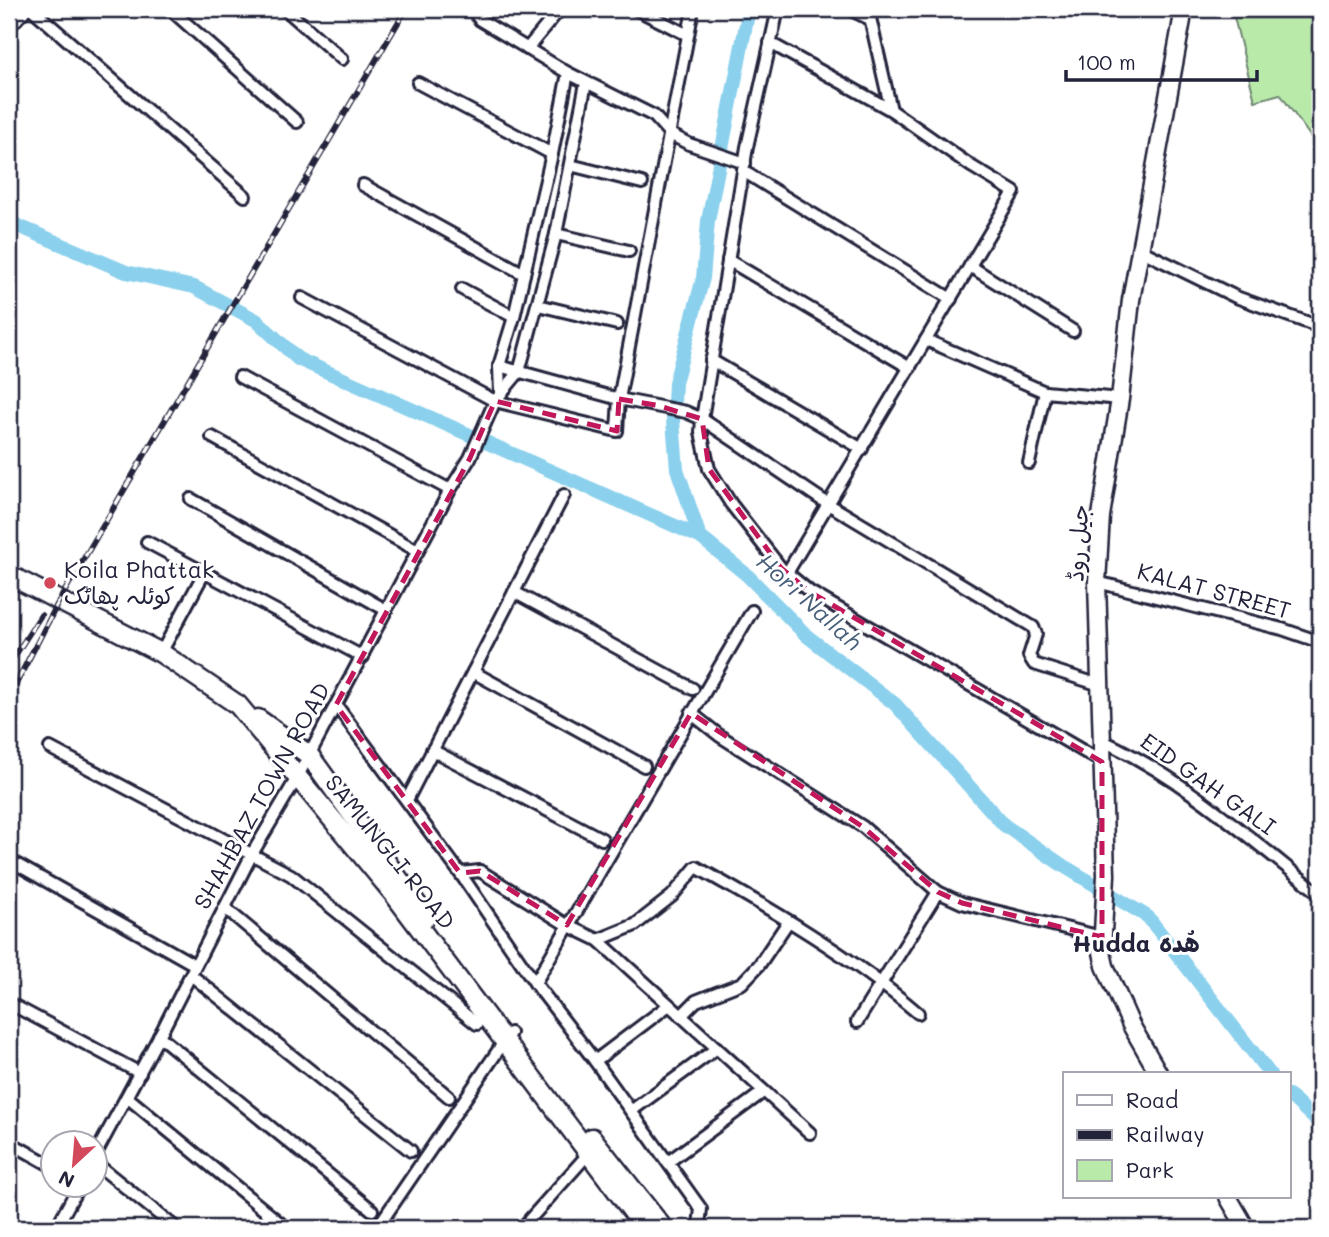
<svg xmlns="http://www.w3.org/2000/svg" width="1329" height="1237" font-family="Mali,'Playpen Sans Arabic',sans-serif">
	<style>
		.green { fill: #baeaaa; stroke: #6e8672; stroke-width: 2 }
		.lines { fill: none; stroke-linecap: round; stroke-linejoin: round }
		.canal { stroke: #8bd0ec; stroke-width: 14 }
		.street-casing { stroke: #22223b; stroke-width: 16 }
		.secondary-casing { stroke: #22223b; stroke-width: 21 }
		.primary-casing { stroke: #22223b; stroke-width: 23 }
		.street { stroke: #fff; stroke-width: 10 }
		.secondary { stroke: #fff; stroke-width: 16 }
		.primary { stroke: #fff; stroke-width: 18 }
		.rail-casing { stroke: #22223b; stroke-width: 6 }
		.rail { stroke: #fff; stroke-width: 3.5; stroke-dasharray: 10; stroke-linecap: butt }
		.marked { fill: none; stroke: #c2185b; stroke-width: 5; stroke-dasharray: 14 9; stroke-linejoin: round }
		.poi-dot { fill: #d1495b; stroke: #fff; stroke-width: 2.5 }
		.labels { text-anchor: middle; stroke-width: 6; stroke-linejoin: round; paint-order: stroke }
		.street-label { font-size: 23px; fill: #22223b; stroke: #fff }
		.poi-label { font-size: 23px; fill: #22223b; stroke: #fff; text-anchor: start }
		.water-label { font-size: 24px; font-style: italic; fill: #475f79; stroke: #fff }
		.neighbourhood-label { font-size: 24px; font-weight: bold; fill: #22223b; stroke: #fff }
	</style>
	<rect width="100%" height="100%" fill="#fff"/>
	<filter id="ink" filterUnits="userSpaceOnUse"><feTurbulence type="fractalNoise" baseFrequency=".0143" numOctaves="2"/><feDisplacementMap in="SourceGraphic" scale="14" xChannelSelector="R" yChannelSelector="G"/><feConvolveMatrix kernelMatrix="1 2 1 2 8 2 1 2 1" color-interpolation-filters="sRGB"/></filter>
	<g filter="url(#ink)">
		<!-- green -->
		<polygon class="green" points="1232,9 1320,9 1320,150 1280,94 1255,101"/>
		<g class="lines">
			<!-- canal -->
			<g class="canal">
				<polyline points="749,9 708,221 703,278 675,383 673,421 677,469 700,537 747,575 807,636 895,704 1004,825 1062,865 1148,917 1270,1074"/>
				<polyline points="9,222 126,272 194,287 256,320 298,359 700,537"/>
				<polyline points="1289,1095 1320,1124"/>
			</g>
			<defs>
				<g id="street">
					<polyline points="32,9 245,196"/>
					<polyline points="170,9 297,122"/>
					<polyline points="285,9 342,59"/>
					<polyline points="472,9 480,20 568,73 654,116 670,134 689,144 745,163"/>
					<polyline points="636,9 688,35"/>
					<polyline points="778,9 747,147 702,419 701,432 709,469 731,504 781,568 810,592 1102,762"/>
					<polyline points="849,9 870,19"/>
					<polyline points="770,43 891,110"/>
					<polyline points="527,49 560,9"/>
					<polyline points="418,83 552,154"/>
					<polyline points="570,165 642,183"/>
					<polyline points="743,171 951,299"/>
					<polyline points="363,185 524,274"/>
					<polyline points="556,234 629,251"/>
					<polyline points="1140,250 1236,297 1320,327"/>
					<polyline points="728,260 910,368"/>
					<polyline points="970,266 1073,331"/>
					<polyline points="462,289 514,317"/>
					<polyline points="302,298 495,401 617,431 619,399 693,9"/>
					<polyline points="538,305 617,324"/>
					<polyline points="926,340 1045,392 1120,399"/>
					<polyline points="711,360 862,449"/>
					<polyline points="499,366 619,399 686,412 702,419 828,504 1033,627 1036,634 1029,656 1034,664 1100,685"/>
					<polyline points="240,377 450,490"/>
					<polyline points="500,393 499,366 514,317 552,154 568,73"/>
					<polyline points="212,437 418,551"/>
					<polyline points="1029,463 1045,392"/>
					<polyline points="191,499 386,610"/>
					<polyline points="147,542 363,657"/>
					<polyline points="787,573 1014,192 971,166 891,110 868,9"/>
					<polyline points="1097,582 1282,629 1320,642"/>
					<polyline points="514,592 693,689"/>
					<polyline points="161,653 204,573"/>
					<polyline points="473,672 644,766"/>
					<polyline points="336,705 460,873 535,983 595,1061 701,1209 699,1225 694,1228"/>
					<polyline points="691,713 720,736 863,827 938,892 962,903 1102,937"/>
					<path d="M1101,740C1182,777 1251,839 1320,894"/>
					<polyline points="50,748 291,875 477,1024"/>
					<polyline points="432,750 602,839"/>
					<polyline points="407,800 564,495"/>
					<polyline points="9,860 195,965"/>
					<polyline points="460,873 480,871 567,925 598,940 810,1133"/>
					<polyline points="225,908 449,1097"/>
					<path d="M598,940L635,925L672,896L696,867C773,910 851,956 918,1013"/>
					<polyline points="191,975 411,1151"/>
					<polyline points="535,983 752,611"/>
					<polyline points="9,1003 140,1073"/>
					<polyline points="681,1016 696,1001 742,983 759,965 788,922"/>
					<polyline points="857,1022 938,892"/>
					<polyline points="159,1036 372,1210"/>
					<polyline points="595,1061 669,1005"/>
					<polyline points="127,1097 286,1228"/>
					<polyline points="631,1111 717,1048"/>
					<polyline points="9,1142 52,1166"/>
					<polyline points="94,1157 164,1027 252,854 298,776 450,490 470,458 495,401 519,372 556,234 586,83"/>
					<polyline points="94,1162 176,1228"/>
					<polyline points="668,1162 763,1092"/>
					<polyline points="56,1228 80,1184"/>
					<polyline points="377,1228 510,1033"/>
					<polyline points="522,1228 589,1153"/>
				</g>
				<g id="secondary">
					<polyline points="1159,1074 1131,1025 1105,966 1102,952 1106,875 1097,582 1101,516 1120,399 1131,300 1184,9"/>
					<polyline points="1228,1197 1246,1228"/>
				</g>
				<g id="primary">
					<polyline points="9,22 21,9"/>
					<polyline points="9,575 161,653 238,705 394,894 645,1228"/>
					<polyline points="258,719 309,755 426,917"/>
					<polyline points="592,1138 663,1228"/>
				</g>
			</defs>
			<!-- street casing -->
			<use href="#street" class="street-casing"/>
			<!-- secondary casing -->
			<use href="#secondary" class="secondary-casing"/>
			<!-- primary casing -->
			<use href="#primary" class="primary-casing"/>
			<!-- street -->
			<use href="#street" class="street"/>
			<!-- secondary -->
			<use href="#secondary" class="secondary"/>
			<!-- primary -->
			<use href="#primary" class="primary"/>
			<defs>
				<g id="rail">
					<polyline points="9,665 41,615"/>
					<polyline points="9,697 59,601 406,9"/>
				</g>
			</defs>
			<!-- rail casing -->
			<use href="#rail" class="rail-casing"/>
			<!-- rail -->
			<use href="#rail" class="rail"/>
		</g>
	</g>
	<!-- marked area -->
	<path class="marked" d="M619,399L656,405L702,419L709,469L781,568L810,592L1102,762V937L962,903L938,892L863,827L691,713L567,925L480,871L460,873L336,705L470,458L495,401L617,431Z"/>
	<!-- markers -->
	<circle class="poi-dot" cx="50" cy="583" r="7"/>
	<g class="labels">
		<!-- street labels -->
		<g class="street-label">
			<text transform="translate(1078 543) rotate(-86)" y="8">جیل روڈ</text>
			<text transform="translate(1214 591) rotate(15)" y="8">KALAT STREET</text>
			<text transform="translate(1208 784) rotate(35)" y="8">EID GAH GALI</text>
			<text transform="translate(262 796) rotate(-61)" y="8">SHAHBAZ TOWN ROAD</text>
			<text transform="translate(390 852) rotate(51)" y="8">SAMUNGLI ROAD</text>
		</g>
		<!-- poi labels -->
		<g class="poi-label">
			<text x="64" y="578">Koila Phattak<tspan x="64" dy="26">کوئلہ پھاٹک</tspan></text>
		</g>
		<!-- water labels -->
		<g class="water-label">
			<text transform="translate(809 602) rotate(42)" y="8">Hori Nallah</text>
		</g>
		<!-- neighbourhood labels -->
		<g class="neighbourhood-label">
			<text x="1136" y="952">Hudda ھُدہ</text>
		</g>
	</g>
	<!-- margin -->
	<rect width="1329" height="1237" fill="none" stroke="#fff" stroke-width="35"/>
	<rect x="18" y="18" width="1294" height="1202" fill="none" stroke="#22223b" stroke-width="2.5" filter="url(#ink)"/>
	<!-- legend -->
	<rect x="1063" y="1072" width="228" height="126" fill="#ffffff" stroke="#a7a7b1" stroke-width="2"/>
	<rect x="1077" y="1095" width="35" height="10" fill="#ffffff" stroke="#a7a7b1" stroke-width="2"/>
	<text x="1126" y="1108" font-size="21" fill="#22223b">Road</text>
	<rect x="1077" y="1130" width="35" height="10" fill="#22223b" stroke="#a7a7b1" stroke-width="2"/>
	<text x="1126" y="1142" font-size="21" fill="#22223b">Railway</text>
	<rect x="1077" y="1160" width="35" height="21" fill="#baeaaa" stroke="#a7a7b1" stroke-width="2"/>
	<text x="1126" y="1178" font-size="21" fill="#22223b">Park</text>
	<!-- north arrow -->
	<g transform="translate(74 1164) rotate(206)"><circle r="33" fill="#ffffff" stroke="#a7a7b1" stroke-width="2"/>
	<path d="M0-5L12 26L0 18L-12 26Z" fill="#d1495b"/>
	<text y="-10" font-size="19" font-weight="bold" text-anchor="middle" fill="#22223b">N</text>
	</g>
	<!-- scale -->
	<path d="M1066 70v10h191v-10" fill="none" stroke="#22223b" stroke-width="3.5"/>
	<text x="1077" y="70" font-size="21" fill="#22223b" stroke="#ffffff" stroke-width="5" paint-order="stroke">100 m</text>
</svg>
